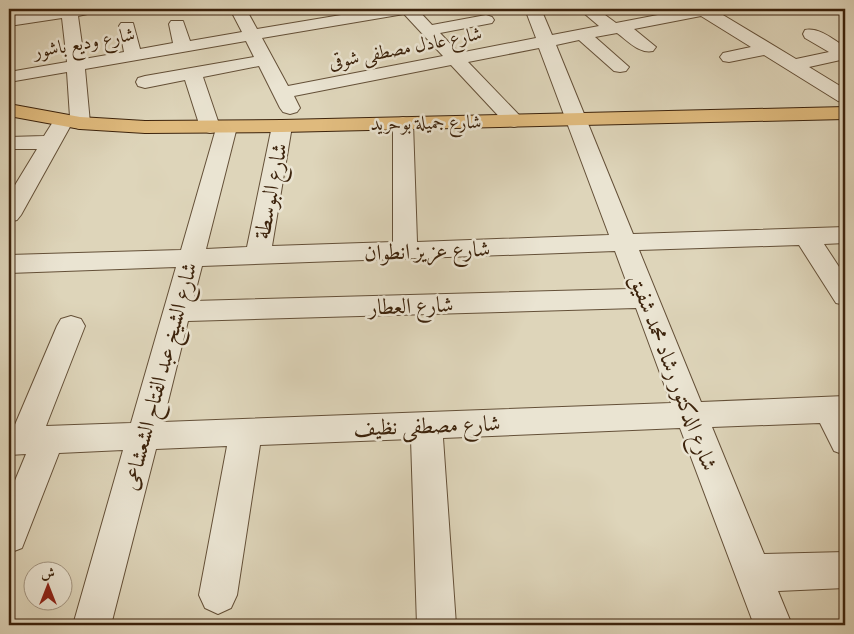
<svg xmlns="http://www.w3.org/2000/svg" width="854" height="634" font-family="'EB Garamond',Amiri,serif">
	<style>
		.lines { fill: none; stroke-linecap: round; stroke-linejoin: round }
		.minor-casing { stroke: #645038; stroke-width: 2 }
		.major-casing { stroke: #3c230c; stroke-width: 2 }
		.minor { fill: #eae4d2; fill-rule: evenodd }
		.major { fill: #dfba7d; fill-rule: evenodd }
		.labels { text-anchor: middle; stroke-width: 5; stroke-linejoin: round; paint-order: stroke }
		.far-street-label { font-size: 19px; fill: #3c230c; stroke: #eae4d2 }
		.street-label { font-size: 22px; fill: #3c230c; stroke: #eae4d2 }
	</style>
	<rect width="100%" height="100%" fill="#ded5ba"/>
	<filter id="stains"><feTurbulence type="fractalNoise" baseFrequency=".004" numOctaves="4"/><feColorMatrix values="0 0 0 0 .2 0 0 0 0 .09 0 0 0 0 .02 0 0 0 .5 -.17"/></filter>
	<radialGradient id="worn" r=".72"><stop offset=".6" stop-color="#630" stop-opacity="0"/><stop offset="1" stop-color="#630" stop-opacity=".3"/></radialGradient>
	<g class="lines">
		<defs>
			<path id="minor" d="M60,9H99L97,12L78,16L84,59L124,52L119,26L121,23H133L140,49L173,43L169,24L171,21H183L190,41L242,32L230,9H246L257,29L377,9H417L432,25L486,15L492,17L494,20L492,23L440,33L459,53L536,38L525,9H541L552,35L599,26L579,9H597L616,23L689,9H720L718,12L796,59L829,52L805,38L803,34L805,30C819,27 834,40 845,47V59L809,67L845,89V103L838,101L764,55L729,62L723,61L720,57L723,53L751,47L701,16L634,29L656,47L653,51C639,54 628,41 617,33L595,37L629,67L626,71L620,72L614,71L579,40L556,45L633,234L845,227V243L824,244L845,276V305L836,303L799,245L639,250L701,402L845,396V455L834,451L820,423L712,427L764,554L845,552V588L778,591L792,625H754L680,428L443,438L456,625H417L411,439L260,445L237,595L231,608L218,614L205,608L199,595L227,446L156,449L111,625H73L123,450L59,453L22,548L9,553V495L26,454L9,455V427H14L57,326L61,319L71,316L81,319L85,326L46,426L131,423L176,267L9,273V255L181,250L215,132L210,133L203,131L200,127L185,80L145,88L138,86L136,82L138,78L145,76L254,57L246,41L85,69L90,123L87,127L80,129L73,127L71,125L21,215L17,220L9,222V195L37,149H9V137L44,136L56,117L63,115L70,117L67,72L9,82V72L67,62L62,18L9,26V16ZM404,14L443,56L288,86L262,38ZM539,48L609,235L417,242L413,123L410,119L403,117L396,119L393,123V242L272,246L292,126L289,122L282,120L275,122L272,126L247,247L206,249L237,127L234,123L227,121L219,124L203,77L259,66L280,108L283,112L290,114L297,112L300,108L294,96L451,65L507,125L514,127L521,125L524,121L521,117L468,62ZM615,251L629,289L193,301L202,266ZM636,308L671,403L163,422L188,321Z"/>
			<polygon id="major" points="9,104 80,117 145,121 282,120 845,107 845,119 282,132 145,133 80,129 9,116"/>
		</defs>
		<!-- minor casing -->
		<use href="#minor" class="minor-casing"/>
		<!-- major casing -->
		<use href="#major" class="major-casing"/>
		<!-- minor -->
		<use href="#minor" class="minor"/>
		<!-- major -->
		<use href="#major" class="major"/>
	</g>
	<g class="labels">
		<!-- far-street labels -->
		<g class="far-street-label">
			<text transform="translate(84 42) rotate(-10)" y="7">شارع وديع باشور</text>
			<text transform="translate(405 47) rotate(-11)" y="7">شارع عادل مصطفى شوقى</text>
			<text transform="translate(426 122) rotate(-1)" y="7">شارع جميلة بوحريد</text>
		</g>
		<!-- street labels -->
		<g class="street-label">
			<text transform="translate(270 191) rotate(-79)" y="8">شارع البوسطة</text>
			<text transform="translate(427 250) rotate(-2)" y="8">شارع عزيز انطوان</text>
			<text transform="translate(411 305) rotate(-2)" y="8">شارع العطار</text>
			<text transform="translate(674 372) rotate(69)" y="8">شارع الدكتور رشاد محمد شفيق</text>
			<text transform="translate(159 376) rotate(-75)" y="8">شارع الشيخ عبد الفتاح الشعشاعى</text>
			<text transform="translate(427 425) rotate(-2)" y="8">شارع مصطفى نظيف</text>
		</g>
	</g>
	<!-- margin -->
	<rect width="854" height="634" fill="none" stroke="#ded5ba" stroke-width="30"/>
	<rect x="10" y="10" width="834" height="614" fill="none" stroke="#3c230c" stroke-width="2.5"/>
	<rect x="15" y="15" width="824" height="604" fill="none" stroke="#3c230c"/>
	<!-- north arrow -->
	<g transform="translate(48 586)"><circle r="24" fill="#eae4d2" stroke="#a49783"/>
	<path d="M0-4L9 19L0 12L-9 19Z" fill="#8f2418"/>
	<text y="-8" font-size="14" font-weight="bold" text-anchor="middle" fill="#3c230c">ش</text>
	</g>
	<rect width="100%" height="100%" filter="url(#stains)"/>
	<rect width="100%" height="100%" fill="url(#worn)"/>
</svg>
